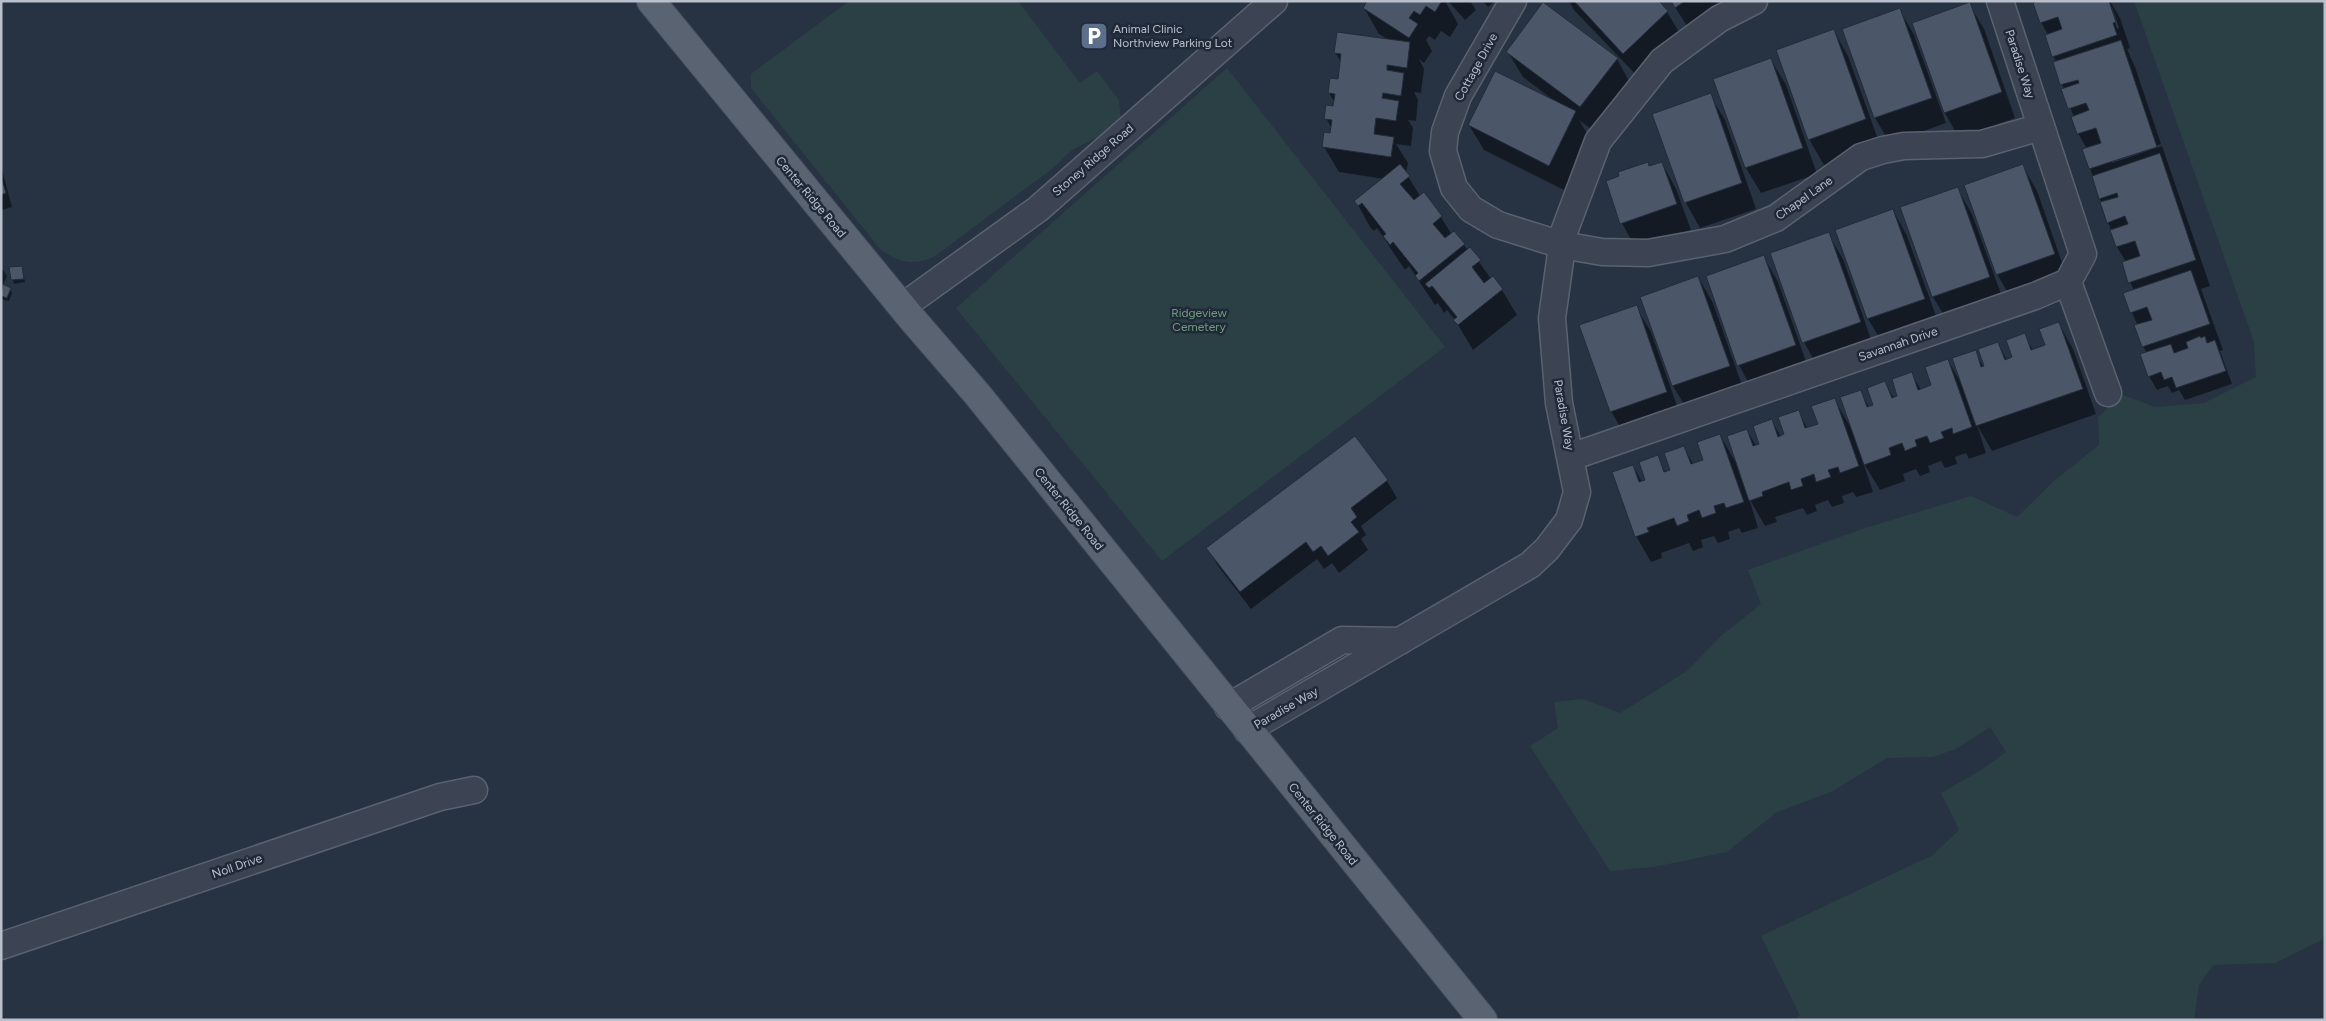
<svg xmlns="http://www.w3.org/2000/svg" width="2326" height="1021" font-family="Figtree,sans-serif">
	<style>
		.green { fill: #2a4044 }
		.shadow { fill: #0007; fill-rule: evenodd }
		.building { fill: #4c5669; stroke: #222b3a }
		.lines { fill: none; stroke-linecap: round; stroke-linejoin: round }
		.minor-casing { stroke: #5a6270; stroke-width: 29 }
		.major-casing { stroke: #454d5c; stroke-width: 30 }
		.minor { stroke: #3c4453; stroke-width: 26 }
		.major { stroke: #5a6372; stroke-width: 28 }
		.labels { text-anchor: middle; stroke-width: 5; stroke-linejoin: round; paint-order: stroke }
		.poi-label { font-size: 12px; fill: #b9c0cc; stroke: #202938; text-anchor: start }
		.street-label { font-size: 12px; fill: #b9c0cc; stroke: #202938 }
		.park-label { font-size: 12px; fill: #719d7d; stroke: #202938 }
	</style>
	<rect width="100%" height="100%" fill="#273243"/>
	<!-- green -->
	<g class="green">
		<path d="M849,1H1018L1080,83L1097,71L1119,100L1121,121L1112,130L1072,150L1052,169L934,257C913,266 899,263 880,249L751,88V74Z"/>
		<polygon points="2134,1 2325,1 2325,934 2322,940 2275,963 2213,965 2199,985 2194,1020 1792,1020 1800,1016 1761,936 1933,855 1959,830 1941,793 1981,770 2006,752 1990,727 1956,749 1933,757 1887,758 1833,791 1777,812 1727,852 1654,867 1610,871 1530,746 1558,728 1554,702 1583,699 1620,713 1687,671 1722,635 1761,604 1748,570 1865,528 1971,496 2017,517 2054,481 2099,445 2098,417 2123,395 2155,407 2204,403 2256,377 2254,342"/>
		<polygon points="1227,68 1445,347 1162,561 956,308"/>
	</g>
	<!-- shadow -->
	<g class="shadow">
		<polygon points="1368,1 1445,1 1458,24 1450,37 1441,31 1435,40 1429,36 1426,40 1432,51 1424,63 1419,59 1424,69 1421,93 1414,92 1418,100 1416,121 1408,120 1413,128 1411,146 1396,144 1408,163 1406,173 1420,196 1423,194 1441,217 1452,235 1464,245 1468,251 1470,249 1491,279 1493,278 1502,290 1517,315 1473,350 1455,320 1447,310 1444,313 1438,303 1435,305 1409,266 1405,270 1377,228 1374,231 1370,227 1356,201 1384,179 1339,172 1324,147 1332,129 1326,118 1334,107 1335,103 1329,93 1339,80 1341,62 1335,52 1389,40 1379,34 1364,8"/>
		<polygon points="1448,1 1470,1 1476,10 1465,20"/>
		<polygon points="1483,1 1495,1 1488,7"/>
		<polygon points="1569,1 1658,1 1667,12 1682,37 1639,78 1574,10"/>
		<polygon points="1671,1 1738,1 1691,32"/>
		<path d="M2041,1H2110L2120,18L2130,48L2127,49L2135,67L2161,144L2112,160V163L2162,146L2210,286L2201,289L2223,350L2220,351L2232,384L2185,400L2179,390L2172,393L2168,386L2157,390L2149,376L2147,353L2143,346L2138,326L2124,294L2134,290L2130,282L2126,262L2117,247L2108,222L2084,150L2087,149L2078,133L2074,117L2063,90H2064L2055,63H2057L2053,56L2048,35L2041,22ZM2110,7H2112L2119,28L2117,29Z"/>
		<polygon points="1969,4 1984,29 2015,118 1959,138 1945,113"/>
		<polygon points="1899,9 1914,35 1946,123 1890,143 1875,118 1843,29"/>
		<polygon points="1834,31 1848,56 1880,145 1824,165 1809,139"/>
		<polygon points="1508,52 1617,59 1631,85 1595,132 1579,120 1590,138 1564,190 1484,150 1469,125 1552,99 1523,77"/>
		<polygon points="1771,60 1786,85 1817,174 1761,193 1746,168 1715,79"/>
		<polygon points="1710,95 1725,120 1756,209 1700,228 1686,203 1654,114"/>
		<polygon points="1662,163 1676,189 1691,230 1636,249 1622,223 1650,167"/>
		<polygon points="2022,165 2037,191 2068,280 2012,300 1997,274"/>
		<polygon points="1,166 12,207 1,210"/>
		<polygon points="1957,188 1972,214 2004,302 1948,322 1933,297"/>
		<polygon points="1893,210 1907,236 1939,324 1883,344 1868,319 1837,230"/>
		<polygon points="1828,234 1843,259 1874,348 1818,368 1804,342"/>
		<polygon points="1763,256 1778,282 1809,370 1753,391 1739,365"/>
		<polygon points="1,267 7,276 3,285 10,289 12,293 9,301 1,299"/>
		<polygon points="21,267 25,282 14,284 10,268"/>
		<polygon points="1698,277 1713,303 1744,391 1688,411 1673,386 1642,297"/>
		<polygon points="1636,307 1651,332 1681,417 1626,437 1611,411"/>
		<polygon points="2059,324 2073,349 2096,414 1992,451 1977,425 1986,453 1969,459 1966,453 1955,457 1957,464 1945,468 1941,461 1928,466 1930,472 1920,476 1916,469 1903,474 1905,481 1880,490 1863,462 1873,492 1856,497 1853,492 1842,496 1844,503 1832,507 1828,500 1815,505 1817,511 1807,515 1803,508 1775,517 1777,522 1765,526 1749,498 1758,528 1742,533 1739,528 1728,532 1730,539 1718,543 1714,536 1701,540 1703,547 1693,551 1689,543 1661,553 1662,558 1651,562 1636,536 1633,466 1642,482 1647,480 1657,457 1666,473 1671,471 1684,448 1694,465 1705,461 1720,435 1736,463 1747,430 1756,446 1761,445 1772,421 1781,437 1786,435 1798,412 1808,429 1819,425 1834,399 1851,428 1860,392 1869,407 1874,406 1885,383 1894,398 1899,396 1911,373 1921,390 1932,386 1948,360 1962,385 1975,352 1985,370 1998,344 2007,360 2013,358 2024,335 2033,350 2046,346"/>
		<polygon points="1355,437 1387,481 1397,498 1361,526 1366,535 1361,539 1368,550 1339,573 1332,563 1324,569 1317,559 1251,609 1218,566 1208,548"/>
	</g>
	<!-- building -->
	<g class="building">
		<polygon points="1367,1 1442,1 1435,12 1426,6 1420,15 1414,11 1409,18 1418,24 1409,38 1363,8"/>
		<polygon points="1574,1 1659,1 1668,11 1623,54"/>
		<polygon points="1671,1 1685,1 1675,8"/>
		<polygon points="2037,1 2109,1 2116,22 2113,23 2117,35 2052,57 2045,35 2062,29 2058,17 2040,23 2033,3"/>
		<polygon points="1543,2 1618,58 1580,107 1506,52"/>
		<polygon points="1970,2 2002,92 1944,113 1912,23"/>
		<polygon points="1900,8 1932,98 1874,118 1842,29"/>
		<polygon points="1834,29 1866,119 1808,140 1776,50"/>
		<polygon points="1337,32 1410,42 1407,68 1387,65 1387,70 1404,73 1401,96 1383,93 1382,98 1399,101 1396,121 1376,118 1374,134 1394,137 1391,157 1322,147 1324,132 1330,133 1332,120 1324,119 1326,105 1333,106 1335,94 1328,93 1330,78 1338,79 1341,54 1334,53"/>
		<polygon points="2121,40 2157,147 2089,169 2082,149 2101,143 2096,128 2077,134 2071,117 2089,110 2086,103 2068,109 2061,89 2079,83 2078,80 2060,85 2053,62"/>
		<polygon points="1771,58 1803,148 1745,168 1713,79"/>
		<polygon points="1495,71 1576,111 1549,166 1468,125"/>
		<polygon points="1711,93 1742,183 1684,203 1652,114"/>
		<polygon points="2160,153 2196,260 2128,283 2122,262 2140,256 2135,241 2116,247 2110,230 2128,224 2125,216 2107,223 2100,202 2118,197 2117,193 2099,199 2092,176"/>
		<polygon points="1648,162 1649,166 1662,162 1677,204 1620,224 1606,181 1619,176 1618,172"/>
		<polygon points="1400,164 1410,176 1400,184 1414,200 1424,192 1442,216 1433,224 1445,238 1454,231 1465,244 1419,281 1415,276 1418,273 1393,242 1390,245 1383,236 1386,234 1362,203 1358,206 1354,201"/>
		<polygon points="2023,164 2055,254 1996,275 1964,185"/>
		<polygon points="1,177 6,193 1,195"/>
		<polygon points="1958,187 1990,277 1932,297 1900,207"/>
		<polygon points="1893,209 1925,299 1867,319 1835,230"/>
		<polygon points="1829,232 1861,322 1802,343 1770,253"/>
		<polygon points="1470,247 1481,260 1472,267 1484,283 1493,276 1503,289 1458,325 1453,320 1457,317 1432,286 1429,288 1425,284"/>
		<polygon points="1764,255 1796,345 1737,366 1706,276"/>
		<polygon points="22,266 24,279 11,280 9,267"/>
		<polygon points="2191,270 2210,324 2142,347 2134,325 2152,320 2147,307 2130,313 2123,293"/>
		<polygon points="1698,276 1730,366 1672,386 1640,297"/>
		<polygon points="3,284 11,288 7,298 1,296"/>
		<polygon points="1637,305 1667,392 1610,412 1579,325"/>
		<polygon points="2059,322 2083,389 1976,426 1952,358 1976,350 1981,367 1984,366 1978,349 1998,342 2005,360 2012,357 2006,340 2025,333 2031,350 2045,345 2039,329"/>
		<polygon points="2200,336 2201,338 2205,336 2207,343 2215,340 2226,371 2176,388 2172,377 2164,380 2161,372 2148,377 2140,354 2171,344 2174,353 2188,348 2186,342"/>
		<polygon points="1948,359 1972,427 1953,434 1952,428 1941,432 1944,438 1930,443 1927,436 1915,440 1917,446 1905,451 1902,443 1889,448 1891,455 1864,465 1840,397 1861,390 1867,407 1873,405 1867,388 1885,381 1892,398 1897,396 1892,379 1912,372 1918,390 1931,385 1925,367"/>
		<polygon points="1835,398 1859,466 1840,473 1838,467 1828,470 1831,477 1816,482 1814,474 1801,479 1803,486 1791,490 1789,482 1762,492 1763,496 1749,501 1727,436 1747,429 1753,446 1759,444 1753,426 1772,419 1778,437 1784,434 1778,417 1799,410 1805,428 1818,424 1811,406"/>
		<polygon points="1720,434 1744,502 1726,508 1724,503 1714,506 1716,513 1702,518 1699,510 1687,515 1689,521 1677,526 1674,518 1647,528 1649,532 1635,537 1612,472 1633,465 1639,482 1645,480 1639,462 1658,455 1664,472 1670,470 1664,453 1684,446 1691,464 1703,460 1697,442"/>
		<polygon points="1355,436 1388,480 1351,508 1357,517 1351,522 1359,532 1328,556 1321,546 1313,552 1306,542 1240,592 1206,548"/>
	</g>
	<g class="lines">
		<defs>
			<g id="minor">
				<polyline points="1513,1 1458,96 1445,132 1443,151 1454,188 1471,209 1498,225 1562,245 1602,252 1648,253 1725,239 1776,218 1861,157 1883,150 1904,146 1982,144 2041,127"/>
				<polyline points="2068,282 2108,393"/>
				<polyline points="902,307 1038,209 1274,1"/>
				<polyline points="1571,457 2035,296 2068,282 2083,254 2000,1"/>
				<polyline points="1228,707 1342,640 1400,641"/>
				<polyline points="1247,730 1530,565 1547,549 1569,520 1577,492 1559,403 1552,318 1564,232 1598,141 1662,61 1719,19 1754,1"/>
				<polyline points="1,946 440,797 474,790"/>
			</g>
			<polyline id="major" points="651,1 913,320 977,394 1483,1020"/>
		</defs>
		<!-- minor casing -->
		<use href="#minor" class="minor-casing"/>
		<!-- major casing -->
		<use href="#major" class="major-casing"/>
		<!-- minor -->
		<use href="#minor" class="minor"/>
		<!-- major -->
		<use href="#major" class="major"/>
	</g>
	<!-- icons -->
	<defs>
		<symbol id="parking-square" viewBox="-11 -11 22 22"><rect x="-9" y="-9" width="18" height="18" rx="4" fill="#5c6f8a" stroke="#202938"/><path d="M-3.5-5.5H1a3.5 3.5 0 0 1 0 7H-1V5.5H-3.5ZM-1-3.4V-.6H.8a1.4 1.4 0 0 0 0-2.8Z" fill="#fff"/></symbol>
	</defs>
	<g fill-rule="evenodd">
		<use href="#parking-square" x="1078" y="20" width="32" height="32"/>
	</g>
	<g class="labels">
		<!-- poi labels -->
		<g class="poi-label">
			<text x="1113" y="33">Animal Clinic<tspan x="1113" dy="14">Northview Parking Lot</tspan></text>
		</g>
		<!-- street labels -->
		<g class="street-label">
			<text transform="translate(2020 64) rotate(72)" y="4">Paradise Way</text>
			<text transform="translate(1476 67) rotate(-61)" y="4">Cottage Drive</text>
			<text transform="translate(1093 160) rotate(-41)" y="4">Stoney Ridge Road</text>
			<text transform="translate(811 197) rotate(50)" y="4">Center Ridge Road</text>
			<text transform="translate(1804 198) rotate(-35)" y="4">Chapel Lane</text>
			<text transform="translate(1898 344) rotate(-19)" y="4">Savannah Drive</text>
			<text transform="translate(1564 415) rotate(80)" y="4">Paradise Way</text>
			<text transform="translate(1069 509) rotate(51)" y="4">Center Ridge Road</text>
			<text transform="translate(1286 708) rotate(-30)" y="4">Paradise Way</text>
			<text transform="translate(1323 824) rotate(51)" y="4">Center Ridge Road</text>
			<text transform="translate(237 866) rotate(-19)" y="4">Noll Drive</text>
		</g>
		<!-- park labels -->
		<g class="park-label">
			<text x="1199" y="317">Ridgeview<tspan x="1199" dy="14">Cemetery</tspan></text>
		</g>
	</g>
	<!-- border -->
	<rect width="2326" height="1021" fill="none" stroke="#b9c0cc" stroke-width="5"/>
</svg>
